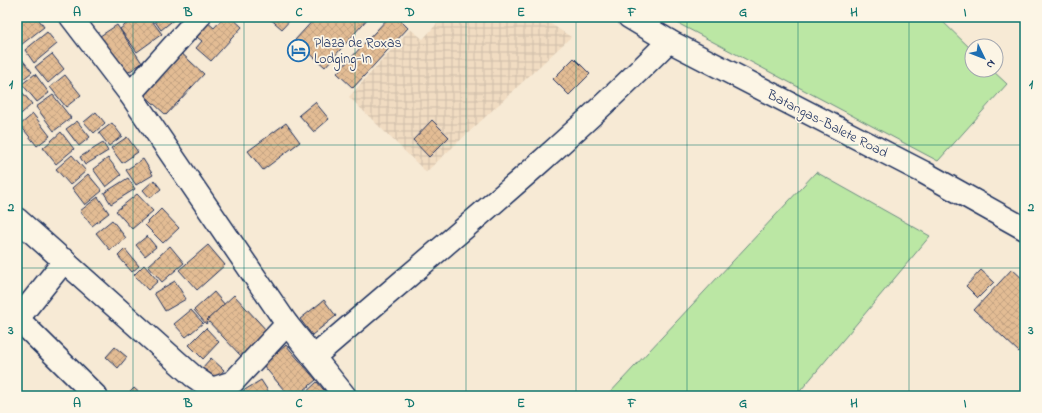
<svg xmlns="http://www.w3.org/2000/svg" width="1042" height="413" font-family="'Indie Flower',sans-serif">
	<style>
		.industrial { fill: url(#industrial-grid) }
		.green { fill: #bbe7a4; stroke: #6b8b81 }
		.building { fill: url(#building-cross-hatch); stroke: #1b2f5e }
		.lines { fill: none; stroke-linecap: round; stroke-linejoin: round }
		.minor-casing { stroke: #1b2f5e; stroke-width: 25 }
		.major-casing { stroke: #1b2f5e; stroke-width: 25 }
		.minor { stroke: #fcf5e5; stroke-width: 22 }
		.major { stroke: #fcf5e5; stroke-width: 22 }
		.grid { fill: none; stroke: #0f766e; stroke-width: 1; stroke-opacity: 0.55 }
		.labels { text-anchor: middle; stroke-width: 3.5; stroke-linejoin: round; paint-order: stroke }
		.poi-label { font-size: 14px; fill: #1b2f5e; stroke: #fcf5e5; text-anchor: start }
		.street-label { font-size: 14px; fill: #1b2f5e; stroke: #fcf5e5 }
		.neatline { fill: none; stroke: #0f766e; stroke-width: 1.5 }
		.grid-label { font-size: 13px; text-anchor: middle; font-weight: bold; fill: #0f766e }
	</style>
	<defs>
		<pattern id="industrial-grid" width="8" height="8" patternUnits="userSpaceOnUse"><rect width="8" height="8" fill="#f1dcc2"/><path d="M0 4h8M4 0v8" fill="none" stroke="#cebda9"/></pattern>
		<pattern id="building-cross-hatch" width="8" height="8" patternUnits="userSpaceOnUse"><rect width="8" height="8" fill="#e3bc94"/><path d="M0 0l8 8M0 8l8-8" fill="none" stroke="#c2a282"/></pattern>
	</defs>
	<rect width="100%" height="100%" fill="#f7ead5"/>
	<filter id="ink" filterUnits="userSpaceOnUse"><feTurbulence type="fractalNoise" baseFrequency=".025" numOctaves="2"/><feDisplacementMap in="SourceGraphic" scale="8" xChannelSelector="R" yChannelSelector="G"/><feConvolveMatrix kernelMatrix="1 2 1 2 8 2 1 2 1" color-interpolation-filters="sRGB"/></filter>
	<g filter="url(#ink)">
		<!-- industrial -->
		<polygon class="industrial" points="443,17 540,17 571,37 426,172 349,97 410,29 423,39"/>
		<!-- green -->
		<g class="green">
			<polygon points="666,17 938,17 972,50 972,70 992,70 1007,84 938,161"/>
			<polygon points="816,172 930,236 796,396 607,396"/>
		</g>
		<!-- building -->
		<g class="building">
			<polygon points="24,17 37,17 44,27 17,48 17,22"/>
			<polygon points="135,17 149,17 162,34 137,52 120,29"/>
			<polygon points="152,17 175,17 176,18 161,30"/>
			<polygon points="224,17 231,17 242,27 211,61 196,48 202,41 193,34 205,20 214,28"/>
			<polygon points="268,17 293,17 282,29"/>
			<polygon points="316,17 369,17 325,67 295,40"/>
			<polygon points="389,17 397,17 408,28 353,88 337,73"/>
			<polygon points="117,25 142,63 123,76 97,38"/>
			<polygon points="47,32 57,44 34,63 25,50"/>
			<polygon points="177,49 204,74 166,115 139,90"/>
			<polygon points="52,54 64,69 48,83 35,67"/>
			<polygon points="21,58 32,72 17,84 17,61"/>
			<polygon points="574,58 590,74 569,95 553,79"/>
			<polygon points="35,74 49,93 37,102 22,84"/>
			<polygon points="65,75 81,95 66,107 50,87"/>
			<polygon points="18,87 32,104 21,114 17,110"/>
			<polygon points="53,95 71,118 54,131 36,107"/>
			<polygon points="315,102 329,119 314,132 299,115"/>
			<polygon points="96,112 105,123 94,133 84,122"/>
			<polygon points="33,114 50,136 37,146 20,125"/>
			<polygon points="432,120 449,137 429,157 413,140"/>
			<polygon points="77,121 90,137 79,146 66,129"/>
			<polygon points="112,123 122,136 109,146 99,133"/>
			<polygon points="286,123 300,142 263,170 248,151"/>
			<polygon points="61,132 74,149 56,164 43,148"/>
			<polygon points="127,137 138,152 122,163 111,148"/>
			<polygon points="103,143 108,151 85,165 80,157"/>
			<polygon points="72,155 86,171 70,185 56,169"/>
			<polygon points="108,158 121,175 106,187 93,169"/>
			<polygon points="143,159 153,175 136,185 126,170"/>
			<polygon points="88,174 102,191 85,205 72,188"/>
			<polygon points="128,178 135,189 111,204 104,193"/>
			<polygon points="154,180 161,189 150,198 143,190"/>
			<polygon points="137,194 153,211 132,229 116,211"/>
			<polygon points="98,197 109,213 92,226 80,211"/>
			<polygon points="161,209 179,228 163,243 145,225"/>
			<polygon points="112,220 126,238 110,250 96,233"/>
			<polygon points="147,236 156,247 145,256 136,245"/>
			<polygon points="208,245 225,265 197,290 179,270"/>
			<polygon points="170,246 184,263 162,282 148,266"/>
			<polygon points="125,249 139,266 132,272 118,256"/>
			<polygon points="144,265 158,281 148,290 134,275"/>
			<polygon points="1012,269 1025,281 1025,345 1019,352 974,310"/>
			<polygon points="981,270 994,282 978,298 966,286"/>
			<polygon points="175,281 186,299 165,311 154,293"/>
			<polygon points="214,292 226,306 206,324 194,310"/>
			<polygon points="234,295 268,332 242,357 207,320"/>
			<polygon points="324,300 336,316 312,335 300,319"/>
			<polygon points="191,310 203,323 186,337 174,324"/>
			<polygon points="206,328 219,342 203,359 189,345"/>
			<polygon points="286,345 316,380 297,396 289,396 263,365"/>
			<polygon points="115,347 127,357 118,368 106,357"/>
			<polygon points="211,358 224,370 215,381 202,368"/>
			<polygon points="261,380 270,394 274,392 277,396 239,396 238,394"/>
			<polygon points="317,382 329,396 302,396"/>
			<polygon points="134,388 143,396 126,396"/>
		</g>
		<g class="lines">
			<defs>
				<g id="minor">
					<polyline points="71,17 130,94 287,324 345,396"/>
					<polyline points="130,94 199,17"/>
					<polyline points="17,219 193,376 212,389 233,382 287,324"/>
					<polyline points="18,319 96,396"/>
					<polyline points="17,320 65,260"/>
					<path d="M314,357C434,253 557,154 669,41"/>
				</g>
				<polyline id="major" points="629,17 669,41 923,172 1025,229"/>
			</defs>
			<!-- minor casing -->
			<use href="#minor" class="minor-casing"/>
			<!-- major casing -->
			<use href="#major" class="major-casing"/>
			<!-- minor -->
			<use href="#minor" class="minor"/>
			<!-- major -->
			<use href="#major" class="major"/>
		</g>
	</g>
	<!-- grid -->
	<path class="grid" d="M133,17V396M244,17V396M355,17V396M466,17V396M576,17V396M687,17V396M798,17V396M909,17V396M17,145H1025M17,268H1025"/>
	<!-- icons -->
	<defs>
		<symbol id="hotel-ring" viewBox="-11 -11 22 22"><circle r="9.5" fill="#fcf5e5" stroke="#1f6fb2" stroke-width="1.5"/><path d="M-6-4.5h1.5V1H6V5H4.5V3h-9V5H-6ZM-4 0a1.8 1.8 0 1 1 3.6 0ZM.5 0V-2.5h3Q6-2.5 6 0Z" fill="#1f6fb2"/></symbol>
	</defs>
	<g fill-rule="evenodd">
		<use href="#hotel-ring" x="286" y="38" width="25" height="25"/>
	</g>
	<g class="labels">
		<!-- poi labels -->
		<g class="poi-label">
			<text x="314" y="47">Plaza de Roxas<tspan x="314" dy="16">Lodging-In</tspan></text>
		</g>
		<!-- street labels -->
		<g class="street-label">
			<text transform="translate(828 123) rotate(27)" y="5">Batangas-Balete Road</text>
		</g>
	</g>
	<!-- margin -->
	<rect width="1042" height="413" fill="none" stroke="#fcf5e5" stroke-width="44"/>
	<!-- north arrow -->
	<g transform="translate(984 58) rotate(133)"><circle r="19" fill="#fcf5e5" stroke="#a2a6af"/>
	<path d="M0-3L7 15L0 10L-7 15Z" fill="#1f6fb2"/>
	<text y="-6" font-size="11" font-weight="bold" text-anchor="middle" fill="#1b2f5e">N</text>
	</g>
	<rect x="22" y="22" width="998" height="369" class="neatline"/>
	<g class="grid-label">
		<text x="77" y="16">A</text>
		<text x="188" y="16">B</text>
		<text x="299" y="16">C</text>
		<text x="410" y="16">D</text>
		<text x="521" y="16">E</text>
		<text x="632" y="16">F</text>
		<text x="743" y="16">G</text>
		<text x="854" y="16">H</text>
		<text x="965" y="16">I</text>
		<text x="11" y="88">1</text>
		<text x="1031" y="88">1</text>
		<text x="11" y="211">2</text>
		<text x="1031" y="211">2</text>
		<text x="11" y="334">3</text>
		<text x="1031" y="334">3</text>
		<text x="77" y="407">A</text>
		<text x="188" y="407">B</text>
		<text x="299" y="407">C</text>
		<text x="410" y="407">D</text>
		<text x="521" y="407">E</text>
		<text x="632" y="407">F</text>
		<text x="743" y="407">G</text>
		<text x="854" y="407">H</text>
		<text x="965" y="407">I</text>
	</g>
</svg>
